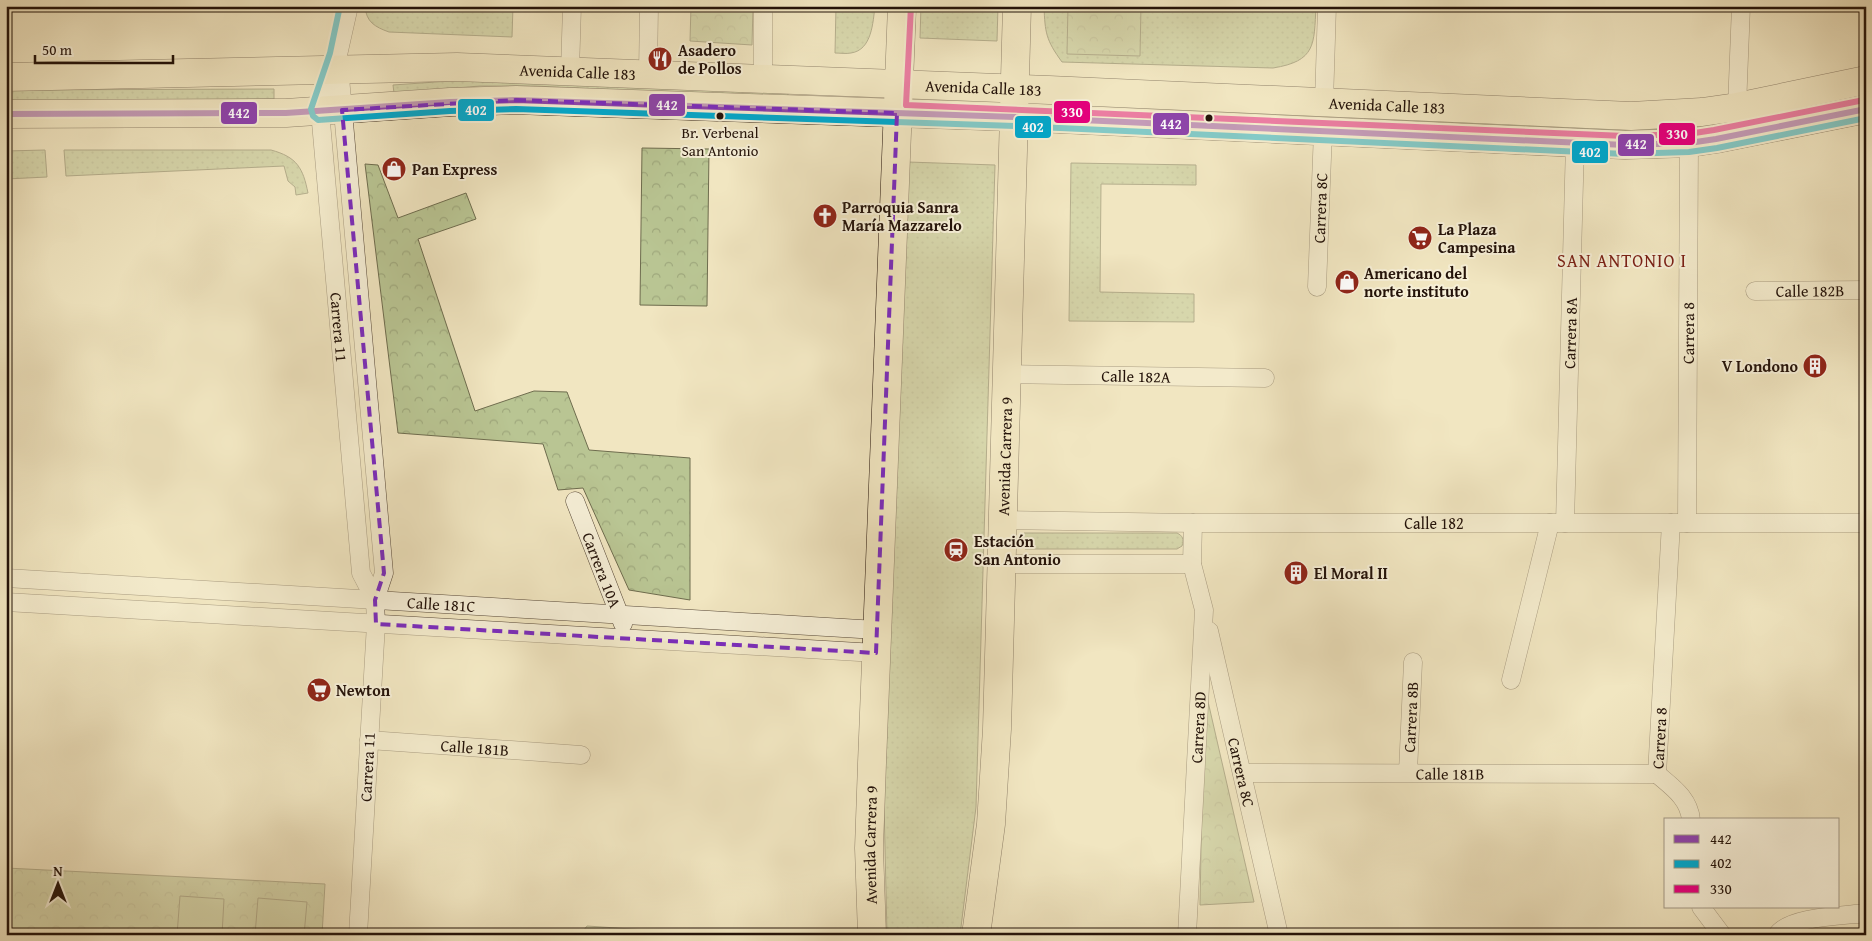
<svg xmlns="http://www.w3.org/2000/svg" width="1872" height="941" font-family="'Gentium Book Plus',serif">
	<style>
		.grass { fill: url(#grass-dots); stroke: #6e6c4e }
		.park { fill: url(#park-crowns); stroke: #6e6c4e }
		.garden { fill: #b9c593; stroke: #6e6c4e }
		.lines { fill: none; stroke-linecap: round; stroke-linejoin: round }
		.street-casing { stroke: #564737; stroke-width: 19 }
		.primary-casing { stroke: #231209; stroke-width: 29 }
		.street { stroke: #f6efd7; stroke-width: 18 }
		.primary { stroke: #f1e6c1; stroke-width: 28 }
		.bus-1-casing { stroke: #f6efd7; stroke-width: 10 }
		.bus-2-casing { stroke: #f6efd7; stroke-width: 10 }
		.bus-3-casing { stroke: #f6efd7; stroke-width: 10 }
		.bus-1 { stroke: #8e44ad; stroke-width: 6 }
		.bus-2 { stroke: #00a9ce; stroke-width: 6 }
		.bus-3 { stroke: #e5007d; stroke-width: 6 }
		.marked { fill: none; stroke: #7b2cbf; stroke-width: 4; stroke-dasharray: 10 6; stroke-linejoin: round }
		.bus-dot { fill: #231209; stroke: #f6efd7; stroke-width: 2 }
		.labels { text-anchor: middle; stroke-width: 4; stroke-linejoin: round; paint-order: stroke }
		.bus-label { font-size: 15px; fill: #231209; stroke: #f6efd7 }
		.poi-label { font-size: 16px; font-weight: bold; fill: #231209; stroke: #f6efd7; text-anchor: start }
		.street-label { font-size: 16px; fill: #231209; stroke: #f6efd7 }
		.neighbourhood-label { font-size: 18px; letter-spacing: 1px; fill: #7a1f14; stroke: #f6efd7 }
		.line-badge { stroke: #f6efd7; stroke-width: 2 }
		.badge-label { font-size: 14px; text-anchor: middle; font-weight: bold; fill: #fff }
	</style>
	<defs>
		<pattern id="grass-dots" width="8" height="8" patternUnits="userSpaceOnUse" patternTransform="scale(1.25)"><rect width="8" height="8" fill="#b9c593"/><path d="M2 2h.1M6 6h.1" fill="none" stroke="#9fa87d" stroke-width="1.8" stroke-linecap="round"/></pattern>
		<pattern id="park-crowns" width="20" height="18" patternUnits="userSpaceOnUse" patternTransform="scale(1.25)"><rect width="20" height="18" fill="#b9c593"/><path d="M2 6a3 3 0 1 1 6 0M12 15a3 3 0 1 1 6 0" fill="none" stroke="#9fa87d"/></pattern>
	</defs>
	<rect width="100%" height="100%" fill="#f1e6c1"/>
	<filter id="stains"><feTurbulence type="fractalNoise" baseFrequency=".004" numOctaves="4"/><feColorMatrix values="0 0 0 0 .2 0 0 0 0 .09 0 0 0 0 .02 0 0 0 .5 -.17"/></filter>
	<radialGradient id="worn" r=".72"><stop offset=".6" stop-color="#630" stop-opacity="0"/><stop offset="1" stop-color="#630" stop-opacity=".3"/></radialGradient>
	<!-- grass -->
	<g class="grass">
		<path d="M365,6H513L512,37L389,32C375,27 366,22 365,6Z"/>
		<path d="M836,6H875C873,22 872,50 851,53C846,54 840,53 835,53Z"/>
		<polygon points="921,6 998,6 997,41 920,38"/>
		<path d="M1044,6H1316C1314,45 1316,61 1273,68L1062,62C1046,40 1045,33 1044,6Z"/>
		<polygon points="479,79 788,90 788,98 534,86 480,86 394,93 393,85"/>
		<polygon points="274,89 274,99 6,102 6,90"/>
		<polygon points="1063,102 1276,111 1275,117 1063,108"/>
		<polygon points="1765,111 1768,118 1722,127 1650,134 1365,121 1365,114"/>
		<polygon points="45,150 47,177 6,179 6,151"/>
		<path d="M64,150H271C297,157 303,168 308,193L296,195L295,187L288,181L284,166L66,176Z"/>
		<polygon points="908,162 995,165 976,807 960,935 887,935 884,804"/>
		<polygon points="1071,163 1196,165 1196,185 1101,184 1100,292 1194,294 1194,322 1069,321"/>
		<path d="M1024,533H1177C1183,536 1184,539 1182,546L1177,549H1025L1020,541Z"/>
	</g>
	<!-- park -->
	<g class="park">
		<polygon points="691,6 753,6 752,45 690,41"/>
		<polygon points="1068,6 1141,6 1140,56 1067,54"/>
		<polygon points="642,148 709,149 707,306 640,305"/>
		<polygon points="365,164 378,165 398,218 466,193 476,219 418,239 475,411 534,391 567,392 589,450 690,458 690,600 629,590 583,488 558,490 543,444 398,433"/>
		<polygon points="1204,684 1254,902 1200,905"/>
		<polygon points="6,868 325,884 322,935 6,935"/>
		<polygon points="587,926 720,935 580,935"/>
	</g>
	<!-- garden -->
	<g class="garden">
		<polygon points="180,896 224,899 222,935 177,935"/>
		<polygon points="258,898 307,902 304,935 255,935"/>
	</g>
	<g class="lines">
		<defs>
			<g id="street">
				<path id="s1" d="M349,6L338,55L320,111L361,573L375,600"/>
				<polyline points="338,55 384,573 375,600 376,624 358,935"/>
				<polyline points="570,71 572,6"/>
				<polyline points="648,74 649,6"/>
				<polyline points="763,79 763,6"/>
				<polyline points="1324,102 1327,6"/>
				<polyline points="1737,107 1741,6"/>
				<path id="s2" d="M1317,287L1323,131"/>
				<path id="s3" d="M1755,291L1866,290"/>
				<path id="s4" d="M1007,374L1265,378"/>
				<path id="s5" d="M575,501L623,624"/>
				<path id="s6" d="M1003,520L1193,523H1866"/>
				<path id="s7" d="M1565,523L1575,143"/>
				<path id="s8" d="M1687,523L1689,143"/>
				<polyline points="1002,564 1192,564"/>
				<path id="s9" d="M6,578L877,630"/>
				<polyline points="6,602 876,653"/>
				<path id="s10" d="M1209,631L1279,935"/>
				<polyline points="1511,680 1550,523"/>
				<path id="s11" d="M369,740L581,755"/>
				<path id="s12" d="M1408,772L1413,662"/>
				<path id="s13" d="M1242,773L1657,774"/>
				<path id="s14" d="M1657,774L1671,523"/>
				<path d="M1657,774C1672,787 1689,798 1691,820"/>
				<polyline points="1701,907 1722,935"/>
				<path id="s15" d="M1187,935L1204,610L1192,564L1193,523"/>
				<path d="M1777,935C1789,916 1844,916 1866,913"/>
			</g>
			<g id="primary">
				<path id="s16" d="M6,77L457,67L1049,90L1631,116L1702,112L1737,107L1866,80"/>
				<polyline points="6,114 286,113 450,102 516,100 1015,117 1625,145 1689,143 1716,139 1866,109"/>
				<path id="s17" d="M872,935L869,848L872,763L902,6"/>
				<path id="s18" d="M976,935L991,824L997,729L1017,6"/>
			</g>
		</defs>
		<!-- street casing -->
		<use href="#street" class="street-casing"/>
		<!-- primary casing -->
		<use href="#primary" class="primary-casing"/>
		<!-- street -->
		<use href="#street" class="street"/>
		<!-- primary -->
		<use href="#primary" class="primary"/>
		<defs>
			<polyline id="bus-1" points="6,114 286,113 450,102 516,100 1015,117 1625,145 1689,143 1716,139 1866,109"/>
			<polyline id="bus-2" points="340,6 330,53 311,109 313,116 318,120 450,111 516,109 1015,126 1625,154 1689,152 1717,148 1866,118"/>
			<polyline id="bus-3" points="911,6 906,105 1625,136 1688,134 1714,130 1864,100"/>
		</defs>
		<!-- bus-1 casing -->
		<use href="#bus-1" class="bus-1-casing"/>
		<!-- bus-2 casing -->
		<use href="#bus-2" class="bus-2-casing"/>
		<!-- bus-3 casing -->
		<use href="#bus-3" class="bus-3-casing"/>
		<!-- bus-1 -->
		<use href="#bus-1" class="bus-1"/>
		<!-- bus-2 -->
		<use href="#bus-2" class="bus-2"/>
		<!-- bus-3 -->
		<use href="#bus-3" class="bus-3"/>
	</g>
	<!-- marked area -->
	<path d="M0 0H1872V941H0ZM516,100L897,113L876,653L376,624L375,600L384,573L342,110Z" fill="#f1e6c1" fill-opacity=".55" fill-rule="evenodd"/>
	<path class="marked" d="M516,100L897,113L876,653L376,624L375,600L384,573L342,110Z"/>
	<!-- icons -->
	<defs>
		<symbol id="restaurant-disc" viewBox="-11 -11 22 22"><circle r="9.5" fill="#8f2418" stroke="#f6efd7"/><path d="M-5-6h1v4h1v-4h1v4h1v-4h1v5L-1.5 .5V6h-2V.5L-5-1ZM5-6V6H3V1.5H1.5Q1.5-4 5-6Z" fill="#fff"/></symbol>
		<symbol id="shop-disc" viewBox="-11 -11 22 22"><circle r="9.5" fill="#8f2418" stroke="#f6efd7"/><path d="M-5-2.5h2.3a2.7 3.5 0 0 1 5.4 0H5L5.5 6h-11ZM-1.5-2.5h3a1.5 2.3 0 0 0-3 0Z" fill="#fff"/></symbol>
		<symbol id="church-disc" viewBox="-11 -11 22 22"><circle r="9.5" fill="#8f2418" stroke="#f6efd7"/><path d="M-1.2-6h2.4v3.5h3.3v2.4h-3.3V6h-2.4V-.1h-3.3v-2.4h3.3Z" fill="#fff"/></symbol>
		<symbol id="supermarket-disc" viewBox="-11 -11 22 22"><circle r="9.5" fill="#8f2418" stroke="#f6efd7"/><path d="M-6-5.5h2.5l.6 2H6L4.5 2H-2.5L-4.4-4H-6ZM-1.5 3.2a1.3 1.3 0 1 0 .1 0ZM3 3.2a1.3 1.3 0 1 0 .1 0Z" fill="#fff"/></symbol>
		<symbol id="building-disc" viewBox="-11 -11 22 22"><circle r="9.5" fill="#8f2418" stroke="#f6efd7"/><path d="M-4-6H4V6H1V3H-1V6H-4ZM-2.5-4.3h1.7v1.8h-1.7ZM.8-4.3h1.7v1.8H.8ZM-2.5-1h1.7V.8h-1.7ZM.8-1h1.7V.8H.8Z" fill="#fff"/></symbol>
		<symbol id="station-disc" viewBox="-11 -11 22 22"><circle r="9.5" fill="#8f2418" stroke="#f6efd7"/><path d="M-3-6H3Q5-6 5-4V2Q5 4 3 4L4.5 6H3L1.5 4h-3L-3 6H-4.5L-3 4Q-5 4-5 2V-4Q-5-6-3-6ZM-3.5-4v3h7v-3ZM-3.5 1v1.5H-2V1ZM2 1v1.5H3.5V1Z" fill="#fff"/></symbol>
	</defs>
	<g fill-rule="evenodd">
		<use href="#restaurant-disc" x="646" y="45" width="28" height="28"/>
		<use href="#shop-disc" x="380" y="155" width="28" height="28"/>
		<use href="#church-disc" x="811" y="202" width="28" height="28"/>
		<use href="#supermarket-disc" x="1406" y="224" width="28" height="28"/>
		<use href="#shop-disc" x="1333" y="268" width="28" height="28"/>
		<use href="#building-disc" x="1801" y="352" width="28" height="28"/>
		<use href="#station-disc" x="942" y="536" width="28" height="28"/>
		<use href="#building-disc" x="1282" y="559" width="28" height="28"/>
		<use href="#supermarket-disc" x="305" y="676" width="28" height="28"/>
	</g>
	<!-- markers -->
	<g class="bus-dot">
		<circle cx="720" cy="116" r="4.5"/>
		<circle cx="1209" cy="118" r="4.5"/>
	</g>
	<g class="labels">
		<!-- bus labels -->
		<g class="bus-label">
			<text x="720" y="138">Br. Verbenal<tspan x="720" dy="18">San Antonio</tspan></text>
		</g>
		<!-- poi labels -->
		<g class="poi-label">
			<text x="678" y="56">Asadero<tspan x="678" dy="18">de Pollos</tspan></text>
			<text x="412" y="175">Pan Express</text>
			<text x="842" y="213">Parroquia Sanra<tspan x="842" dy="18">María Mazzarelo</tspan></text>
			<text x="1438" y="235">La Plaza<tspan x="1438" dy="18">Campesina</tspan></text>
			<text x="1364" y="279">Americano del<tspan x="1364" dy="18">norte instituto</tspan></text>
			<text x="1798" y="372" text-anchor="end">V Londono</text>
			<text x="974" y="547">Estación<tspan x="974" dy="18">San Antonio</tspan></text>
			<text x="1314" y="579">El Moral II</text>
			<text x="336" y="696">Newton</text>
		</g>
		<!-- street labels -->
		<g class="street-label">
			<text dy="6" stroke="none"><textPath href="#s16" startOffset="572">Avenida Calle 183</textPath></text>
			<text dy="6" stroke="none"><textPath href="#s16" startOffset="978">Avenida Calle 183</textPath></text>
			<text dy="6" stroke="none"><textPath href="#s16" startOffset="1382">Avenida Calle 183</textPath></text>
			<text dy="6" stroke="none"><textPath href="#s2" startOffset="79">Carrera 8C</textPath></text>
			<text dy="6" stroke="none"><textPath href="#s3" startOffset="55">Calle 182B</textPath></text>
			<text dy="6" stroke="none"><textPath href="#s1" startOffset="326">Carrera 11</textPath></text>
			<text dy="6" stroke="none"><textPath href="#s7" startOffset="190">Carrera 8A</textPath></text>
			<text dy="6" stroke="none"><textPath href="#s8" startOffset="190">Carrera 8</textPath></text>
			<text dy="6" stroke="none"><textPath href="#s4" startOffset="129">Calle 182A</textPath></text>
			<text dy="6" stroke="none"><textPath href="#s18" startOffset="480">Avenida Carrera 9</textPath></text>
			<text dy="6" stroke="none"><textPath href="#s6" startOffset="431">Calle 182</textPath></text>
			<text dy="6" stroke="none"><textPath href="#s5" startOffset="74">Carrera 10A</textPath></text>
			<text dy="6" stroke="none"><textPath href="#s9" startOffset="436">Calle 181C</textPath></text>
			<text dy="6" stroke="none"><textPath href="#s12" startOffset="55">Carrera 8B</textPath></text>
			<text dy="6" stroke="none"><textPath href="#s15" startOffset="208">Carrera 8D</textPath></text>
			<text dy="6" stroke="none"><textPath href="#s14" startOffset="36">Carrera 8</textPath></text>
			<text dy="6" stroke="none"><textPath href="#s11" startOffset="106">Calle 181B</textPath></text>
			<text transform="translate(367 767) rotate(-87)" y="6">Carrera 11</text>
			<text dy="6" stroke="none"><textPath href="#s10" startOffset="145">Carrera 8C</textPath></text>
			<text dy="6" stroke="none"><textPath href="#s13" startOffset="208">Calle 181B</textPath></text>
			<text dy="6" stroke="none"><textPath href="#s17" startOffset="90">Avenida Carrera 9</textPath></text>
		</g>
		<!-- neighbourhood labels -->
		<g class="neighbourhood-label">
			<text x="1622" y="267">SAN ANTONIO I</text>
		</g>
	</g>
	<g class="line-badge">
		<rect x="648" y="93" width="38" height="24" rx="5" fill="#8e44ad"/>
		<rect x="457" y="98" width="38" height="24" rx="5" fill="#00a9ce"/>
		<rect x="1053" y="100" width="38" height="24" rx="5" fill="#e5007d"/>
		<rect x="220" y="101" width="38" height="24" rx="5" fill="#8e44ad"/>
		<rect x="1152" y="112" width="38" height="24" rx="5" fill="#8e44ad"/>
		<rect x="1014" y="115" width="38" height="24" rx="5" fill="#00a9ce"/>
		<rect x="1658" y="122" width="38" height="24" rx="5" fill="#e5007d"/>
		<rect x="1617" y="133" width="38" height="24" rx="5" fill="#8e44ad"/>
		<rect x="1571" y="140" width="38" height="24" rx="5" fill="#00a9ce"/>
	</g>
	<g class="badge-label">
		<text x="667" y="110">442</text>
		<text x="476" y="115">402</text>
		<text x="1072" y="117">330</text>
		<text x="239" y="118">442</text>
		<text x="1171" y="129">442</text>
		<text x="1033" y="132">402</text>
		<text x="1677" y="139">330</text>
		<text x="1636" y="149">442</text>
		<text x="1590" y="157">402</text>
	</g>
	<!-- margin -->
	<rect width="1872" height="941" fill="none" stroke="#f1e6c1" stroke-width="25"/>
	<rect x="8" y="8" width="1857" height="926" fill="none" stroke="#231209" stroke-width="2.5"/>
	<rect x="12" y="12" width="1847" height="916" fill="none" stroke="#231209"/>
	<!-- legend -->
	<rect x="1664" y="818" width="175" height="90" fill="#f6efd7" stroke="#a29785"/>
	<rect x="1674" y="835" width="25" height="8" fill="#8e44ad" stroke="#a29785"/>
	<text x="1710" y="844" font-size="15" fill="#231209">442</text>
	<rect x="1674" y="860" width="25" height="8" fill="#00a9ce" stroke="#a29785"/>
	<text x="1710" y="868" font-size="15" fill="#231209">402</text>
	<rect x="1674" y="885" width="25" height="8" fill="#e5007d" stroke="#a29785"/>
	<text x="1710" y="894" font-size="15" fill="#231209">330</text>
	<!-- north arrow -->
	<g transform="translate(58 884)" stroke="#f6efd7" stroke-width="4" paint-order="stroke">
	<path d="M0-4L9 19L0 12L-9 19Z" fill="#231209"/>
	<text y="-8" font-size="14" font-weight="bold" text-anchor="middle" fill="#231209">N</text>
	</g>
	<!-- scale -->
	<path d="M35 55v8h138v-8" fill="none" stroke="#231209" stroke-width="2.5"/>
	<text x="42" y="55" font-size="15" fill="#231209" stroke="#f6efd7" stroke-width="4" paint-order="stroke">50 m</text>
	<rect width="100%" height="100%" filter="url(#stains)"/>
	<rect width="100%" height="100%" fill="url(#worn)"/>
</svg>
